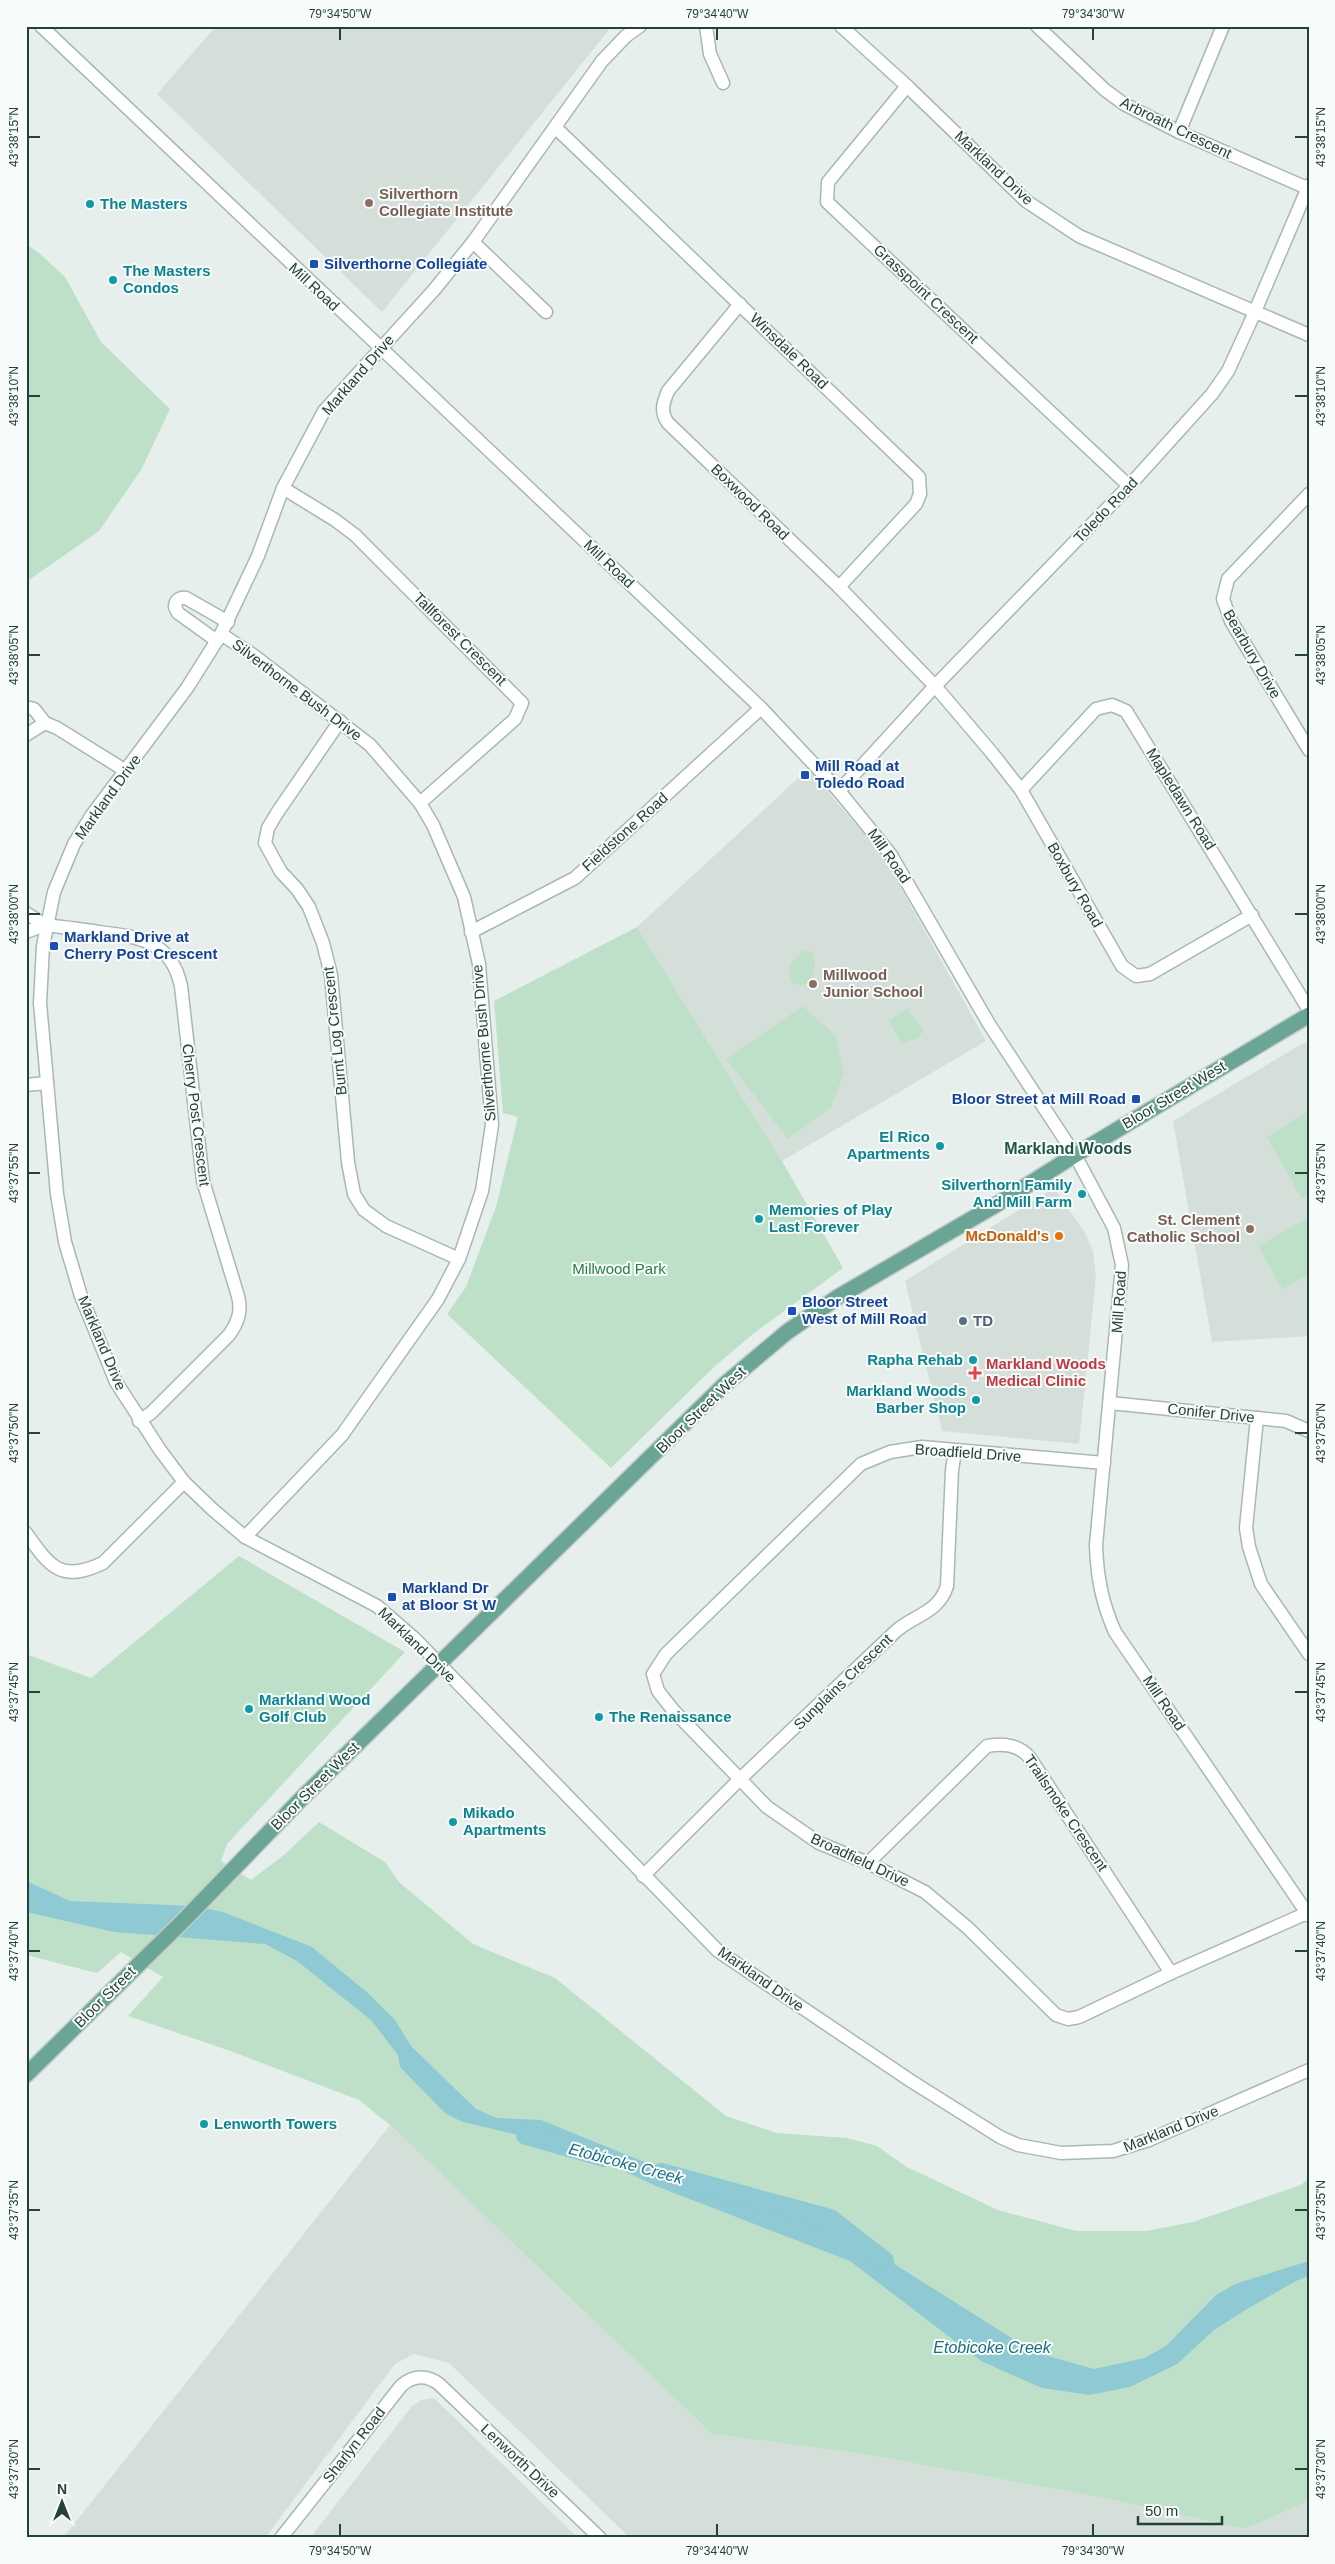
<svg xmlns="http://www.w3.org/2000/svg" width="1335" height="2564" font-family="Arial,sans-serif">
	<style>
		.built { fill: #d4dfda }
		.green { fill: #bfe0c8 }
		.water { fill: #8ec9d4 }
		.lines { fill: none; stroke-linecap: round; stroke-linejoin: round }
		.river { stroke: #8ec9d4; stroke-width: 20 }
		.minor-casing { stroke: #a8b8b2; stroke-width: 15 }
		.major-casing { stroke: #c2cac8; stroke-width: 18 }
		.minor { stroke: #fff; stroke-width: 12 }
		.major { stroke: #6aa596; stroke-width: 15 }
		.ticks { fill: none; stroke: #24423a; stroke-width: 2 }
		.education-dot { fill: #8d6e63; stroke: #f7fbf9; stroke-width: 2 }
		.culture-dot { fill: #0f9aa8; stroke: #f7fbf9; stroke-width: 2 }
		.transit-dot { fill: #1a4fb4; stroke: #f7fbf9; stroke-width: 2 }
		.food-dot { fill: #e8710a; stroke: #f7fbf9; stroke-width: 2 }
		.service-dot { fill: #5c6f8a; stroke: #f7fbf9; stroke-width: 2 }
		.health-dot { fill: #e0444e; stroke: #f7fbf9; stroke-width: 2 }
		.labels { text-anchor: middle; stroke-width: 4; stroke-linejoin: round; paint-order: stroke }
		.street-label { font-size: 15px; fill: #24423a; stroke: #f7fbf9 }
		.education-label { font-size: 15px; font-weight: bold; fill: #785e54; stroke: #f7fbf9; text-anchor: start }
		.culture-label { font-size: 15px; font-weight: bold; fill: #0d838f; stroke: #f7fbf9; text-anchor: start }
		.transit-label { font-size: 15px; font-weight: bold; fill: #164399; stroke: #f7fbf9; text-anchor: start }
		.food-label { font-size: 15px; font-weight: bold; fill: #c56008; stroke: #f7fbf9; text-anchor: end }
		.park-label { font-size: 15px; fill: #2d7a4b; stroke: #f7fbf9 }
		.service-label { font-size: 15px; font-weight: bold; fill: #4e5e75; stroke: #f7fbf9; text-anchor: start }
		.health-label { font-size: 15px; font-weight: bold; fill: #be3a42; stroke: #f7fbf9; text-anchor: start }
		.neighbourhood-label { font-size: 16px; font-weight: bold; fill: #1f5548; stroke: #f7fbf9 }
		.water-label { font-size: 16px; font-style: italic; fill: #1c6f80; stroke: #f7fbf9 }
		.neatline { fill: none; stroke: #24423a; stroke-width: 2 }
		.ticks-label { font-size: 12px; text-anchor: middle; fill: #24423a }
	</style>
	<rect width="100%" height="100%" fill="#e6efeb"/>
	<!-- built -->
	<g class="built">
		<polygon points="216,26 612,26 382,312 157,94"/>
		<polygon points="808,769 883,856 986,1041 782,1161 637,927"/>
		<polygon points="1305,1042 1309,1049 1309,1336 1212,1342 1173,1121"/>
		<polygon points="1054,1188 1084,1231 1093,1251 1096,1277 1079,1444 942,1431 905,1281"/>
		<polygon points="390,2125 712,2434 863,2454 1104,2498 1245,2529 1309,2501 1309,2538 630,2538 449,2363 414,2354 395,2364 265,2538 63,2538"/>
		<polygon points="434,2398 535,2496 578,2538 310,2538 412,2406 421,2400"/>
	</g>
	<!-- green -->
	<g class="green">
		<polygon points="26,244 39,253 65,277 101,342 170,409 141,470 99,531 26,582"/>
		<polygon points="637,927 782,1161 843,1268 754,1333 715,1366 611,1468 447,1314 466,1287 496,1207 518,1117 503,1113 494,1001"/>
		<path d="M803,951H812L815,964L810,983L801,986L793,983C785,968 791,962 803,951Z"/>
		<polygon points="803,1006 836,1036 844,1073 831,1107 788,1139 726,1059"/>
		<polygon points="908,1008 914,1019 924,1030 918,1038 902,1043 889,1021"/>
		<polygon points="1309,1111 1309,1195 1302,1199 1267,1137"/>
		<polygon points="1309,1217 1309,1274 1282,1289 1258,1246"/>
		<polygon points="239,1556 405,1652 227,1844 221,1861 251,1880 284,1855 319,1822 385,1862 399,1882 473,1944 555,1978 726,2116 777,2133 847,2138 877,2146 907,2167 998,2210 1076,2231 1146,2231 1193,2222 1301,2185 1309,2178 1309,2501 1245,2529 1104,2498 863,2454 712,2434 390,2125 359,2100 233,2052 128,2016 163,1977 121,1952 97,1973 26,1955 26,1654 91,1678"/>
	</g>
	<!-- water -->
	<polygon class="water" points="26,1881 70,1901 194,1906 223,1912 312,1947 369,1994 395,2020 411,2046 476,2109 497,2118 541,2120 703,2186 783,2204 837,2228 1034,2352 1094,2369 1145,2358 1166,2346 1216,2295 1235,2284 1309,2261 1309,2276 1296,2281 1247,2309 1214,2330 1177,2364 1130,2387 1089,2395 1042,2388 981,2361 850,2261 656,2186 575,2148 463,2122 446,2114 400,2067 398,2055 371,2020 297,1961 265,1944 114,1932 26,1912"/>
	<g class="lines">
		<!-- river -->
		<g class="river">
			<polyline points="526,2135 604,2157"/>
			<polyline points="661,2173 830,2219 884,2261"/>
		</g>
		<defs>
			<g id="minor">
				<path d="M41,26L761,708L839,791L891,855L989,1024L1075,1155L1114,1228L1122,1265L1096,1545C1097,1577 1102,1603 1115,1632L1309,1916"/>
				<polyline points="640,26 626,36 602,61 473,242 434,290 324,411 283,488 258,556 221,634 187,688 92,815 74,844 54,892 43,946 40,1003 57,1194 65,1242 81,1296 116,1382 160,1450 184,1482 212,1509 245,1537 377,1606 415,1639 718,1951 911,2081 1000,2137 1018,2145 1061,2153 1113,2151 1149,2140 1309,2070"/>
				<polyline points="706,26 710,54 723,83"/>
				<polyline points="841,26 907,86 1026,201 1079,236 1309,335"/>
				<polyline points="1037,26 1105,90 1124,104 1179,132 1307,188"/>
				<polyline points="907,86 828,182 827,202 1129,486"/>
				<polyline points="556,128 919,477 920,494 916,504 839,587"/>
				<polyline points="1179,132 1223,26"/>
				<polyline points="473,242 546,312"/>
				<path d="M740,304L668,391C663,403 660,412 668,423L839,587L935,686L992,753L1021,790L1122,966L1136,976L1150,974L1252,915"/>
				<polyline points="283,488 335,520 355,535 522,703 515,719 420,803"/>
				<polyline points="1309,494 1228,579 1223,599 1231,621 1309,750"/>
				<polyline points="221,634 253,655 370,745 420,803 433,825 464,897 479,964 492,1125 482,1191 459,1259 438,1299 342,1435 245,1537"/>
				<path d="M217,641L178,613L175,607C175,601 179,597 186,598L228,622"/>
				<polyline points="26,707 34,709 45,723"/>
				<polyline points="340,721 277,813 268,828 265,843 281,872 297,889 309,907 323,943 331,975 348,1162 354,1194 364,1210 386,1226 459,1259"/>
				<polyline points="26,735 45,723 57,728 126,771"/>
				<polyline points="1021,790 1096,709 1112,705 1126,711 1309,1010"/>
				<polyline points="839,791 935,686 1129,486 1212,394 1228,371 1250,323 1309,185"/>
				<polyline points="26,913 45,925 26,932"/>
				<path d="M45,925C63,927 81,929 99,932C139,937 171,940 181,986L203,1181L238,1296C242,1312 238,1322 229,1335L151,1413L139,1421"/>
				<polyline points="471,932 575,878 761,708"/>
				<polyline points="26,1085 47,1083"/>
				<polyline points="1110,1403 1286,1421 1309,1431"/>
				<polyline points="1257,1418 1246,1528 1249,1547 1261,1584 1309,1654"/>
				<polyline points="1104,1463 922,1447 890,1452 861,1464 666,1654 653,1674 658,1691 673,1710 767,1807 819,1843 868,1863 925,1892 968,1928 1056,2015 1068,2019 1079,2017 1171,1973 1307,1913"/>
				<path d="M26,1533C50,1567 61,1583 103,1563L184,1482"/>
				<path d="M868,1863L987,1746C1003,1743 1020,1745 1030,1758L1171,1973"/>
				<path d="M643,1876L740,1779L896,1631C915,1615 939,1612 947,1586L952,1470L955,1451"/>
				<path d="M281,2538L401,2386C413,2375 427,2375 439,2384L600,2538"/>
			</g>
			<polyline id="major" points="26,2075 184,1920 304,1796 724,1385 787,1332 838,1297 999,1203 1075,1155 1309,1015"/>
		</defs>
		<!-- minor casing -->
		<use href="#minor" class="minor-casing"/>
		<!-- major casing -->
		<use href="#major" class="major-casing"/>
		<!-- minor -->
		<use href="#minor" class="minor"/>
		<!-- major -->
		<use href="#major" class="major"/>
	</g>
	<!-- ticks -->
	<path class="ticks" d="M340,28V40M717,28V40M1093,28V40M28,137H40M1295,137H1308M28,396H40M1295,396H1308M28,655H40M1295,655H1308M28,914H40M1295,914H1308M28,1173H40M1295,1173H1308M28,1433H40M1295,1433H1308M28,1692H40M1295,1692H1308M28,1951H40M1295,1951H1308M28,2210H40M1295,2210H1308M28,2469H40M1295,2469H1308M340,2524V2536M717,2524V2536M1093,2524V2536"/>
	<!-- markers -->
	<g class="education-dot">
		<circle cx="369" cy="203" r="5"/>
		<circle cx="813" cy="984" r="5"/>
		<circle cx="1250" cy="1229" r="5"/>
	</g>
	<g class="culture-dot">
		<circle cx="90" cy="204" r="5"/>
		<circle cx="113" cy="280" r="5"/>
		<circle cx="940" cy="1146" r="5"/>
		<circle cx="1082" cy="1194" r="5"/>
		<circle cx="759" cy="1219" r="5"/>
		<circle cx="973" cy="1360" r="5"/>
		<circle cx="976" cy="1400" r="5"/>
		<circle cx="249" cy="1709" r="5"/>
		<circle cx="599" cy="1717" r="5"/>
		<circle cx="453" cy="1822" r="5"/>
		<circle cx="204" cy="2124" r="5"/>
	</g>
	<g class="transit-dot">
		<rect x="309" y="259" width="10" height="10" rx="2.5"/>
		<rect x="800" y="770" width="10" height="10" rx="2.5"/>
		<rect x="49" y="941" width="10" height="10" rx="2.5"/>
		<rect x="1131" y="1094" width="10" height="10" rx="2.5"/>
		<rect x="787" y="1306" width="10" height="10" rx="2.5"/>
		<rect x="387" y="1592" width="10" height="10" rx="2.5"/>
	</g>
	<circle class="food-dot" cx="1059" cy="1236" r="5"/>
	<circle class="service-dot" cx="963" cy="1321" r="5"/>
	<path class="health-dot" d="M972.5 1365.5h5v5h5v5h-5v5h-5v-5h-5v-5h5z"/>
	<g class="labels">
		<!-- street labels -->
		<g class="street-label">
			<text transform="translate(1176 128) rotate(26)" y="5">Arbroath Crescent</text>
			<text transform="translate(994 168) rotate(43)" y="5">Markland Drive</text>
			<text transform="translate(314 287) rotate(43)" y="5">Mill Road</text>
			<text transform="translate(926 294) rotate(43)" y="5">Grasspoint Crescent</text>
			<text transform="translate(789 351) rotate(44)" y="5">Winsdale Road</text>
			<text transform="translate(358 375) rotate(-49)" y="5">Markland Drive</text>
			<text transform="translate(750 502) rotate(44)" y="5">Boxwood Road</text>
			<text transform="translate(1106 510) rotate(-46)" y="5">Toledo Road</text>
			<text transform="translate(609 564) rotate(43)" y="5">Mill Road</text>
			<text transform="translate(460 639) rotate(45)" y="5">Tallforest Crescent</text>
			<text transform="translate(1252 654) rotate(60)" y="5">Bearbury Drive</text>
			<text transform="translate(297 690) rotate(37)" y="5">Silverthorne Bush Drive</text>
			<text transform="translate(108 797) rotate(-54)" y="5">Markland Drive</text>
			<text transform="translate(1181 799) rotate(58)" y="5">Mapledawn Road</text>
			<text transform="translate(625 832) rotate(-42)" y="5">Fieldstone Road</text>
			<text transform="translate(889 856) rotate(55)" y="5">Mill Road</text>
			<text transform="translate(1075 885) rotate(60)" y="5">Boxbury Road</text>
			<text transform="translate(335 1031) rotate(-96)" y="5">Burnt Log Crescent</text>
			<text transform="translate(484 1043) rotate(-95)" y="5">Silverthorne Bush Drive</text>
			<text transform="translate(1174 1095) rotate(-31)" y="5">Bloor Street West</text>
			<text transform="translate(196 1115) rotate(83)" y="5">Cherry Post Crescent</text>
			<text transform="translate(1119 1302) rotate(-86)" y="5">Mill Road</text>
			<text transform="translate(102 1343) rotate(67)" y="5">Markland Drive</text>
			<text transform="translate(701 1410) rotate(-44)" y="5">Bloor Street West</text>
			<text transform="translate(1211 1413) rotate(6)" y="5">Conifer Drive</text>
			<text transform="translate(968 1453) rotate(4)" y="5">Broadfield Drive</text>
			<text transform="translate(417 1645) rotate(44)" y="5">Markland Drive</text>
			<text transform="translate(843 1682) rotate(-44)" y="5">Sunplains Crescent</text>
			<text transform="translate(1164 1703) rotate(56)" y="5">Mill Road</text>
			<text transform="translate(315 1786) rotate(-45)" y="5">Bloor Street West</text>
			<text transform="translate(1066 1813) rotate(56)" y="5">Trailsmoke Crescent</text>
			<text transform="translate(860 1860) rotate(25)" y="5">Broadfield Drive</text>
			<text transform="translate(761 1979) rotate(35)" y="5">Markland Drive</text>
			<text transform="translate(105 1997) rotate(-45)" y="5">Bloor Street</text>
			<text transform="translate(1171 2129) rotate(-22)" y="5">Markland Drive</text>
			<text transform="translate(354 2445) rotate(-52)" y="5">Sharlyn Road</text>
			<text transform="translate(520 2461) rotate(43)" y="5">Lenworth Drive</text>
		</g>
		<!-- education labels -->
		<g class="education-label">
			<text x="379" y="199">Silverthorn<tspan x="379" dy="17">Collegiate Institute</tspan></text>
			<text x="823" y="980">Millwood<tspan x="823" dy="17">Junior School</tspan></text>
			<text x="1240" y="1225" text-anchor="end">St. Clement<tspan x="1240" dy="17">Catholic School</tspan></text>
		</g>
		<!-- culture labels -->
		<g class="culture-label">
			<text x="100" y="209">The Masters</text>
			<text x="123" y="276">The Masters<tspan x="123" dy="17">Condos</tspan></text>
			<text x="930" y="1142" text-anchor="end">El Rico<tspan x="930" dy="17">Apartments</tspan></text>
			<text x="1072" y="1190" text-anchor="end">Silverthorn Family<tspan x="1072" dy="17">And Mill Farm</tspan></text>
			<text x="769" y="1215">Memories of Play<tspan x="769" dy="17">Last Forever</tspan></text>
			<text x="963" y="1365" text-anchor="end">Rapha Rehab</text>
			<text x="966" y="1396" text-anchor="end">Markland Woods<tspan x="966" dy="17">Barber Shop</tspan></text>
			<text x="259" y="1705">Markland Wood<tspan x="259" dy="17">Golf Club</tspan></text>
			<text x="609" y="1722">The Renaissance</text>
			<text x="463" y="1818">Mikado<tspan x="463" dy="17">Apartments</tspan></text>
			<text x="214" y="2129">Lenworth Towers</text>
		</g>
		<!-- transit labels -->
		<g class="transit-label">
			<text x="324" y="269">Silverthorne Collegiate</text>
			<text x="815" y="771">Mill Road at<tspan x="815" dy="17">Toledo Road</tspan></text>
			<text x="64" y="942">Markland Drive at<tspan x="64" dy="17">Cherry Post Crescent</tspan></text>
			<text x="1126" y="1104" text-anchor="end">Bloor Street at Mill Road</text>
			<text x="802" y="1307">Bloor Street<tspan x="802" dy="17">West of Mill Road</tspan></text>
			<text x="402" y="1593">Markland Dr<tspan x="402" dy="17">at Bloor St W</tspan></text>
		</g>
		<!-- food labels -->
		<g class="food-label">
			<text x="1049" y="1241">McDonald's</text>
		</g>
		<!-- park labels -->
		<g class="park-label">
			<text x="619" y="1274">Millwood Park</text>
		</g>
		<!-- service labels -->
		<g class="service-label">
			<text x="973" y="1326">TD</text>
		</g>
		<!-- health labels -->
		<g class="health-label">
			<text x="986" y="1369">Markland Woods<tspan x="986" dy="17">Medical Clinic</tspan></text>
		</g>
		<!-- neighbourhood labels -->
		<g class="neighbourhood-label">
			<text x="1068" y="1154">Markland Woods</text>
		</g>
		<!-- water labels -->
		<g class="water-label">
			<text transform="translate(626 2163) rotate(15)" y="6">Etobicoke Creek</text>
			<text x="992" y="2353">Etobicoke Creek</text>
		</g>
	</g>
	<!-- border -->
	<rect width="1335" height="2564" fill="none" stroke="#f7fbf9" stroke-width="55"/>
	<!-- north arrow -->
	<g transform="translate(62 2502)" stroke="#f7fbf9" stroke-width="4" paint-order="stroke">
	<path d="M0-4L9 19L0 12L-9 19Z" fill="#24423a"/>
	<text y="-8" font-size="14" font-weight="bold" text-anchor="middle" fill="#24423a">N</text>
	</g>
	<!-- scale -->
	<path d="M1138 2516v8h84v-8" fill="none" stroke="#24423a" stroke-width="2.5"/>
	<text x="1145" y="2516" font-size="15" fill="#24423a" stroke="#f7fbf9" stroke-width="4" paint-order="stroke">50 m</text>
	<rect x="28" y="28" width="1280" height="2508" class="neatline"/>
	<g class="ticks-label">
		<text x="340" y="18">79°34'50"W</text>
		<text x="717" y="18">79°34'40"W</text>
		<text x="1093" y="18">79°34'30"W</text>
		<text transform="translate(14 137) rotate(-90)" y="4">43°38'15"N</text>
		<text transform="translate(1321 137) rotate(-90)" y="4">43°38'15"N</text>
		<text transform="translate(14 396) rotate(-90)" y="4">43°38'10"N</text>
		<text transform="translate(1321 396) rotate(-90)" y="4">43°38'10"N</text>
		<text transform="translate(14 655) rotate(-90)" y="4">43°38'05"N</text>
		<text transform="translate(1321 655) rotate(-90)" y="4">43°38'05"N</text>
		<text transform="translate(14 914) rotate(-90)" y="4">43°38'00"N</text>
		<text transform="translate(1321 914) rotate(-90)" y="4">43°38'00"N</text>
		<text transform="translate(14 1173) rotate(-90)" y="4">43°37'55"N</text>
		<text transform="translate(1321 1173) rotate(-90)" y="4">43°37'55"N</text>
		<text transform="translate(14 1433) rotate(-90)" y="4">43°37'50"N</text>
		<text transform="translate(1321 1433) rotate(-90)" y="4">43°37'50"N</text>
		<text transform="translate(14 1692) rotate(-90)" y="4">43°37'45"N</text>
		<text transform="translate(1321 1692) rotate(-90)" y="4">43°37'45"N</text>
		<text transform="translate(14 1951) rotate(-90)" y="4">43°37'40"N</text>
		<text transform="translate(1321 1951) rotate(-90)" y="4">43°37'40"N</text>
		<text transform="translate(14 2210) rotate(-90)" y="4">43°37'35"N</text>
		<text transform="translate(1321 2210) rotate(-90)" y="4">43°37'35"N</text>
		<text transform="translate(14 2469) rotate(-90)" y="4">43°37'30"N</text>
		<text transform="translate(1321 2469) rotate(-90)" y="4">43°37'30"N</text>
		<text x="340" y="2555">79°34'50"W</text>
		<text x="717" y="2555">79°34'40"W</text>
		<text x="1093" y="2555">79°34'30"W</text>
	</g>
</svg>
